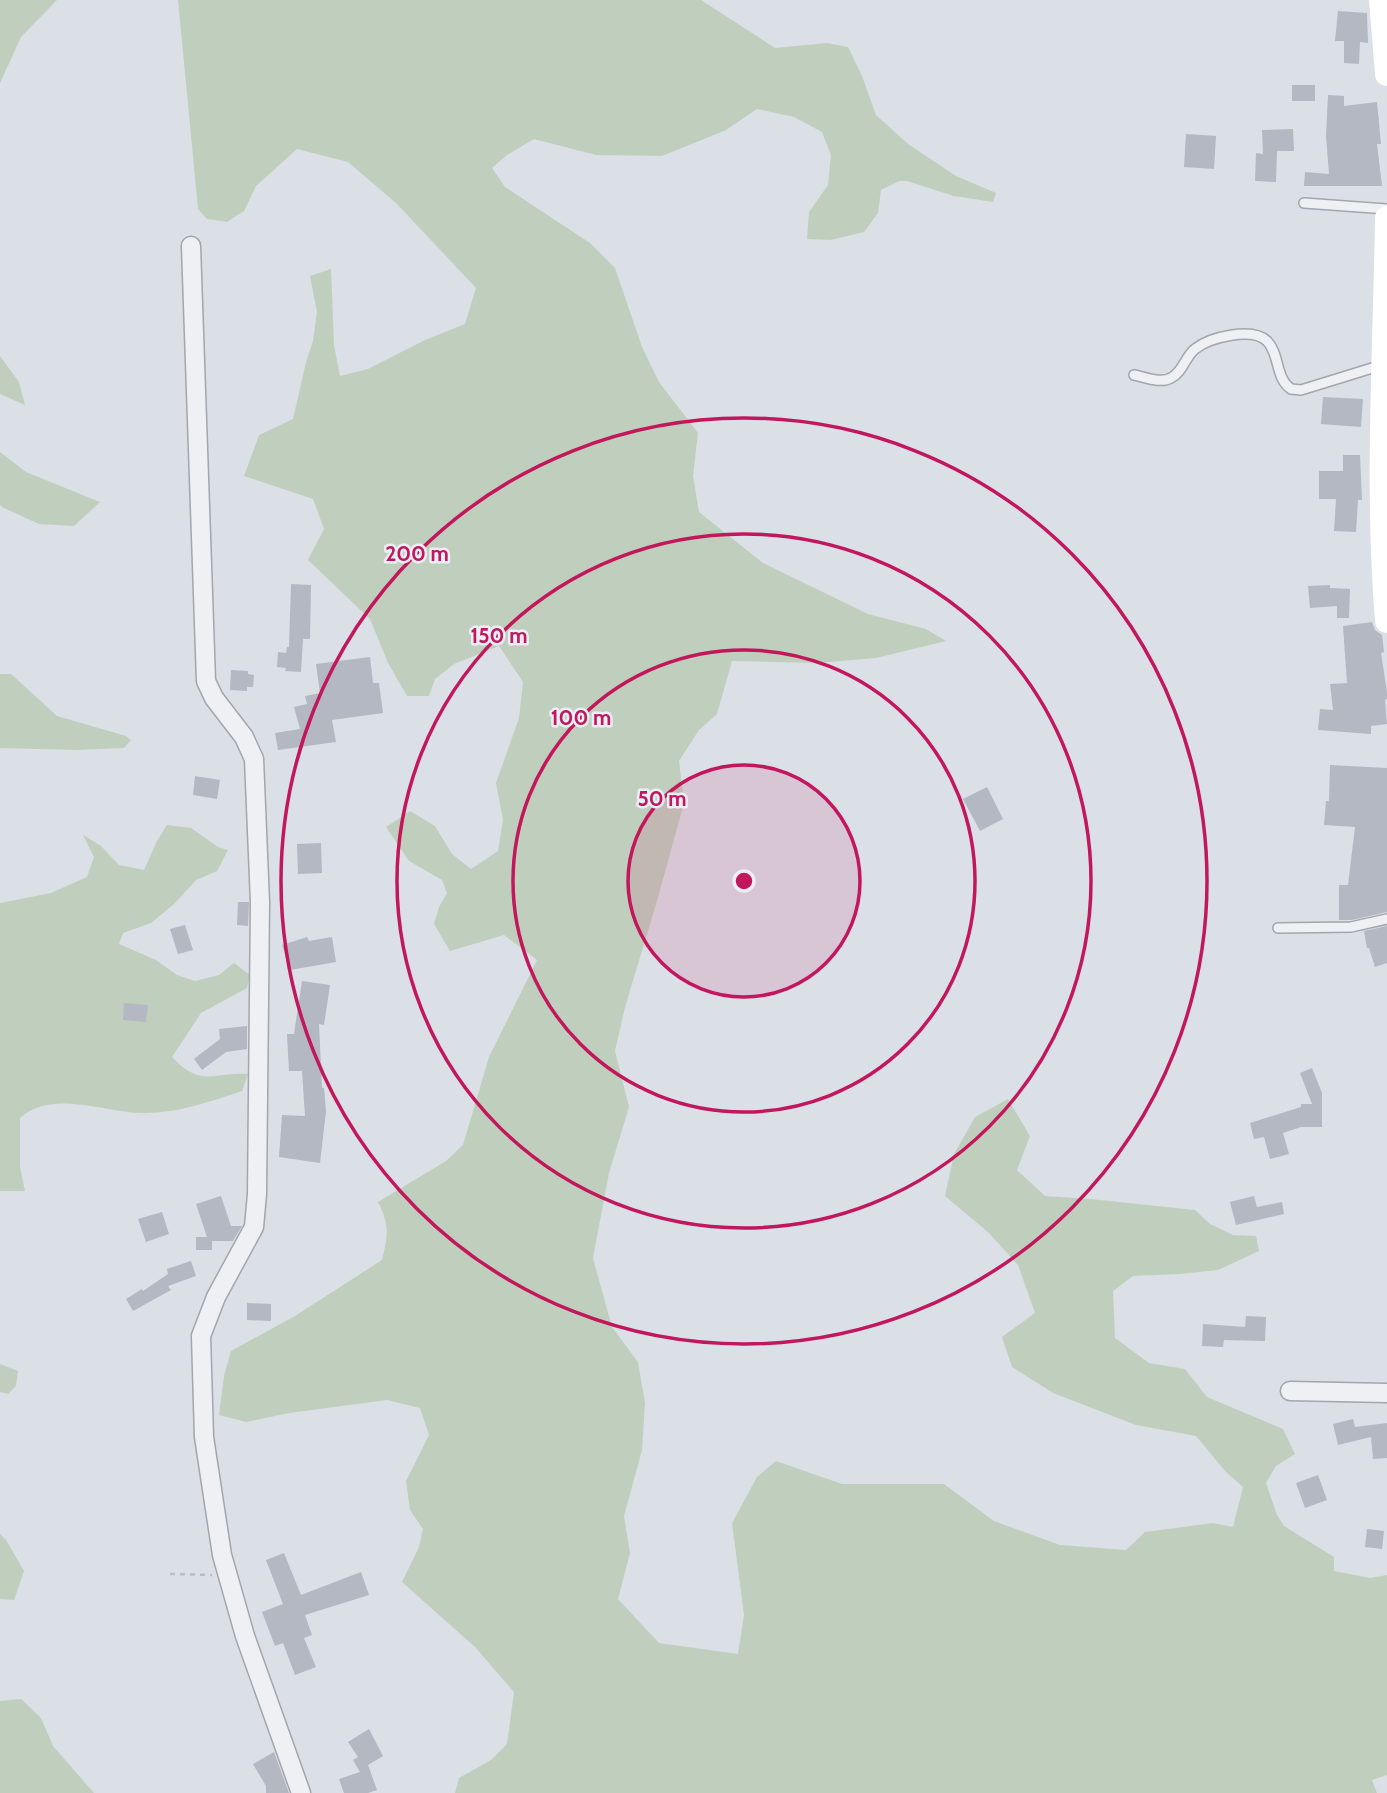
<svg xmlns="http://www.w3.org/2000/svg" width="1387" height="1793" font-family="Cabin,sans-serif">
	<style>
		.green { fill: #c0cfbd }
		.building { fill: #b3b8c2 }
		.lines { fill: none; stroke-linecap: round; stroke-linejoin: round }
		.lane-casing { stroke: #a1a6af; stroke-width: 12 }
		.street-casing { stroke: #a1a6af; stroke-width: 21 }
		.path { stroke: #babdc4; stroke-width: 2.5; stroke-dasharray: 5 5; stroke-linecap: butt }
		.lane { stroke: #eef0f4; stroke-width: 9 }
		.street { stroke: #eef0f4; stroke-width: 18 }
		.secondary { stroke: #fff; stroke-width: 24 }
		.ring { fill: none; stroke: #c2185b; stroke-width: 3.5 }
		.centre { fill: #c2185b; stroke: #ebeef4; stroke-width: 3.5 }
		.ring-label { font-size: 21px; text-anchor: middle; font-weight: bold; fill: #c2185b; stroke: #ebeef4; stroke-width: 5; stroke-linejoin: round; paint-order: stroke }
	</style>
	<rect width="100%" height="100%" fill="#dbdfe6"/>
	<!-- green -->
	<g class="green">
		<polygon points="0,0 57,0 21,37 0,83"/>
		<path d="M178,0H701L775,48L827,43L848,47L862,76L876,115L908,144L956,176L996,193L993,202L954,196L907,181H899L881,190L878,213L864,232L831,240L807,239L809,212L828,185L831,155L822,132L794,117L757,109L726,130L662,156L596,155L534,139L507,155L492,168L505,187L590,243L615,268L642,347L659,382L698,433L693,476L699,512L763,563L868,614L926,629L946,641L876,658L817,663L732,661L717,714L699,730L679,761L684,803L657,901L625,1007L615,1051L629,1107L609,1173L593,1258L612,1327L638,1362L645,1403L642,1450L624,1516L630,1553L618,1599L659,1643L738,1654L744,1615L732,1523L757,1477L776,1461L842,1484H944L994,1521L1060,1545L1126,1550L1145,1532L1213,1523L1233,1527L1243,1487L1226,1472L1196,1436L1136,1425L1053,1393L1012,1367L1002,1337L1035,1313L1018,1265L989,1233L945,1196L954,1154L975,1117L1008,1099L1030,1136L1017,1170L1045,1196L1090,1199L1195,1210L1210,1224L1233,1235L1256,1236L1259,1251L1218,1270L1180,1274L1133,1276L1113,1291L1115,1338L1149,1363L1185,1369L1207,1397L1283,1429L1295,1454L1276,1466L1266,1483L1277,1515L1284,1526L1334,1557V1571L1370,1578L1387,1575V1775L1372,1780L1377,1793H455L459,1778L491,1760L507,1744L514,1692L475,1647L402,1582L419,1547L423,1529L410,1510L406,1481L429,1435L420,1408L387,1400L289,1413L246,1422L219,1415L224,1376L231,1351L295,1316L382,1260C388,1235 390,1226 378,1202L446,1161L463,1145L489,1057L537,960L504,935L450,951L434,924L439,907L447,893L442,880L409,861L386,827L410,811L435,826L452,854L471,869L498,851L503,820L496,783L519,718L523,682L499,646L454,664L435,679L429,696H407L388,663L370,619L308,560L324,529L313,499L244,476L259,435L293,419L306,362L313,341L317,312L310,276L331,269L334,345L340,376L368,369L425,340L465,324L476,288L396,203L348,162L297,149L256,186L244,211L227,222L207,219L198,209Z"/>
		<polygon points="0,356 19,382 25,405 0,394"/>
		<polygon points="0,452 26,472 100,502 74,526 39,524 4,508 0,505"/>
		<polygon points="0,674 11,674 57,716 126,736 131,740 124,748 76,750 0,748"/>
		<path d="M167,825L191,828L218,847L228,850L217,871L196,880L174,904L151,923L123,933L119,944L156,960L177,975L195,981L219,975L234,963L250,975L247,988L201,1013L172,1057C201,1088 213,1072 248,1074L242,1091C212,1101 178,1113 146,1113C106,1114 54,1088 20,1118V1167L25,1191H0V903L51,893L87,877L94,857L83,835L101,846L119,865L144,870L157,841Z"/>
		<polygon points="0,1364 18,1371 16,1386 8,1394 0,1392"/>
		<polygon points="0,1534 6,1540 24,1571 14,1600 0,1599"/>
		<polygon points="21,1699 41,1718 53,1746 94,1793 0,1793 0,1701"/>
	</g>
	<!-- building -->
	<g class="building">
		<polygon points="1338,11 1367,13 1368,43 1360,42 1359,64 1344,63 1344,41 1335,41"/>
		<rect x="1292" y="85" width="23" height="16"/>
		<polygon points="1328,95 1344,96 1344,106 1377,102 1381,144 1377,144 1382,186 1304,186 1305,172 1329,174 1326,136"/>
		<polygon points="1293,129 1294,151 1277,151 1276,182 1255,181 1256,153 1263,154 1262,130"/>
		<polygon points="1186,134 1216,136 1214,169 1184,167"/>
		<polygon points="1323,397 1363,399 1361,427 1321,424"/>
		<polygon points="1343,455 1360,455 1362,500 1358,500 1356,532 1334,531 1336,499 1319,499 1319,471 1343,471"/>
		<polygon points="291,584 311,585 310,639 303,639 301,672 285,671 286,668 277,667 278,652 286,653 287,647 289,647"/>
		<polygon points="1330,585 1330,588 1350,589 1349,618 1337,618 1337,606 1310,608 1308,586"/>
		<polygon points="1372,622 1375,630 1382,635 1384,652 1381,653 1387,692 1387,699 1385,700 1387,724 1371,726 1371,734 1318,730 1320,709 1333,710 1330,684 1347,683 1343,626"/>
		<polygon points="370,657 373,683 379,683 383,713 332,720 336,742 278,750 275,733 300,729 294,707 307,704 305,696 320,693 316,664"/>
		<polygon points="231,670 248,671 248,674 254,675 253,687 247,687 247,691 230,690"/>
		<polygon points="1330,765 1387,768 1387,912 1352,920 1339,920 1339,885 1348,885 1355,827 1324,825 1326,801 1329,801"/>
		<polygon points="195,776 220,780 217,799 193,795"/>
		<polygon points="987,787 1003,819 980,831 963,799"/>
		<polygon points="321,843 322,873 298,874 297,844"/>
		<polygon points="238,902 249,902 248,926 237,925"/>
		<polygon points="185,925 193,950 178,954 170,929"/>
		<polygon points="1387,926 1387,963 1375,967 1369,948 1367,948 1364,931"/>
		<polygon points="307,937 309,941 332,937 336,962 290,970 282,945"/>
		<polygon points="302,981 330,985 324,1025 319,1024 322,1088 324,1088 326,1111 320,1163 279,1157 282,1115 305,1116 302,1071 289,1071 287,1034 294,1034"/>
		<polygon points="124,1003 148,1005 146,1022 123,1020"/>
		<polygon points="247,1026 247,1049 226,1052 202,1070 194,1059 220,1039 219,1029"/>
		<polygon points="1312,1068 1322,1093 1322,1127 1301,1127 1283,1133 1289,1154 1270,1159 1264,1137 1254,1139 1250,1123 1301,1107 1301,1104 1312,1104 1300,1073"/>
		<polygon points="221,1196 231,1226 242,1226 233,1241 212,1241 212,1250 196,1250 196,1237 207,1237 196,1204"/>
		<polygon points="1254,1196 1257,1207 1282,1202 1284,1214 1236,1225 1230,1202"/>
		<polygon points="162,1212 169,1234 146,1242 138,1219"/>
		<polygon points="191,1261 196,1276 168,1286 171,1290 133,1311 126,1299 142,1289 143,1291 168,1274 167,1269"/>
		<polygon points="247,1303 271,1304 271,1321 247,1320"/>
		<polygon points="1246,1316 1266,1317 1265,1341 1224,1340 1223,1347 1202,1346 1203,1324 1245,1327"/>
		<polygon points="1353,1419 1355,1427 1387,1423 1387,1458 1373,1459 1371,1437 1338,1445 1333,1424"/>
		<polygon points="1318,1475 1327,1500 1305,1508 1296,1483"/>
		<polygon points="1367,1529 1384,1531 1382,1549 1365,1547"/>
		<polygon points="284,1553 301,1595 361,1572 369,1595 305,1615 312,1635 304,1638 316,1667 295,1675 283,1643 275,1646 262,1612 283,1604 266,1560"/>
		<polygon points="369,1729 383,1756 368,1765 377,1790 368,1793 344,1793 339,1779 360,1772 353,1760 358,1757 348,1742"/>
		<polygon points="274,1752 289,1793 266,1793 266,1786 253,1764"/>
	</g>
	<g class="lines">
		<defs>
			<g id="lane">
				<polyline points="1304,203 1387,209"/>
				<path d="M1134,375C1145,377 1160,384 1171,378C1183,372 1185,357 1195,349C1210,337 1252,327 1267,341C1280,354 1275,378 1291,389L1301,390L1382,365"/>
				<polyline points="1278,928 1351,927 1387,919"/>
			</g>
			<g id="street">
				<polyline points="191,246 206,681 214,698 244,737 254,759 260,902 257,1194 254,1227 216,1297 201,1336 204,1437 222,1555 245,1636 301,1793"/>
				<polyline points="1290,1391 1387,1393"/>
			</g>
		</defs>
		<!-- lane casing -->
		<use href="#lane" class="lane-casing"/>
		<!-- street casing -->
		<use href="#street" class="street-casing"/>
		<!-- path -->
		<polyline class="path" points="170,1574 212,1575"/>
		<!-- lane -->
		<use href="#lane" class="lane"/>
		<!-- street -->
		<use href="#street" class="street"/>
		<!-- secondary -->
		<g class="secondary">
			<polyline points="1381,0 1387,74"/>
			<path d="M1387,218C1385,352 1376,487 1387,621"/>
		</g>
	</g>
	<!-- distance rings -->
	<circle cx="744" cy="881" r="116" fill="#c2185b" fill-opacity=".12"/>
	<g class="ring">
		<circle cx="744" cy="881" r="116"/>
		<circle cx="744" cy="881" r="231"/>
		<circle cx="744" cy="881" r="347"/>
		<circle cx="744" cy="881" r="463"/>
	</g>
	<circle cx="744" cy="881" r="10" class="centre"/>
	<g class="ring-label">
		<text x="417" y="561">200 m</text>
		<text x="499" y="643">150 m</text>
		<text x="581" y="725">100 m</text>
		<text x="662" y="806">50 m</text>
	</g>
</svg>
